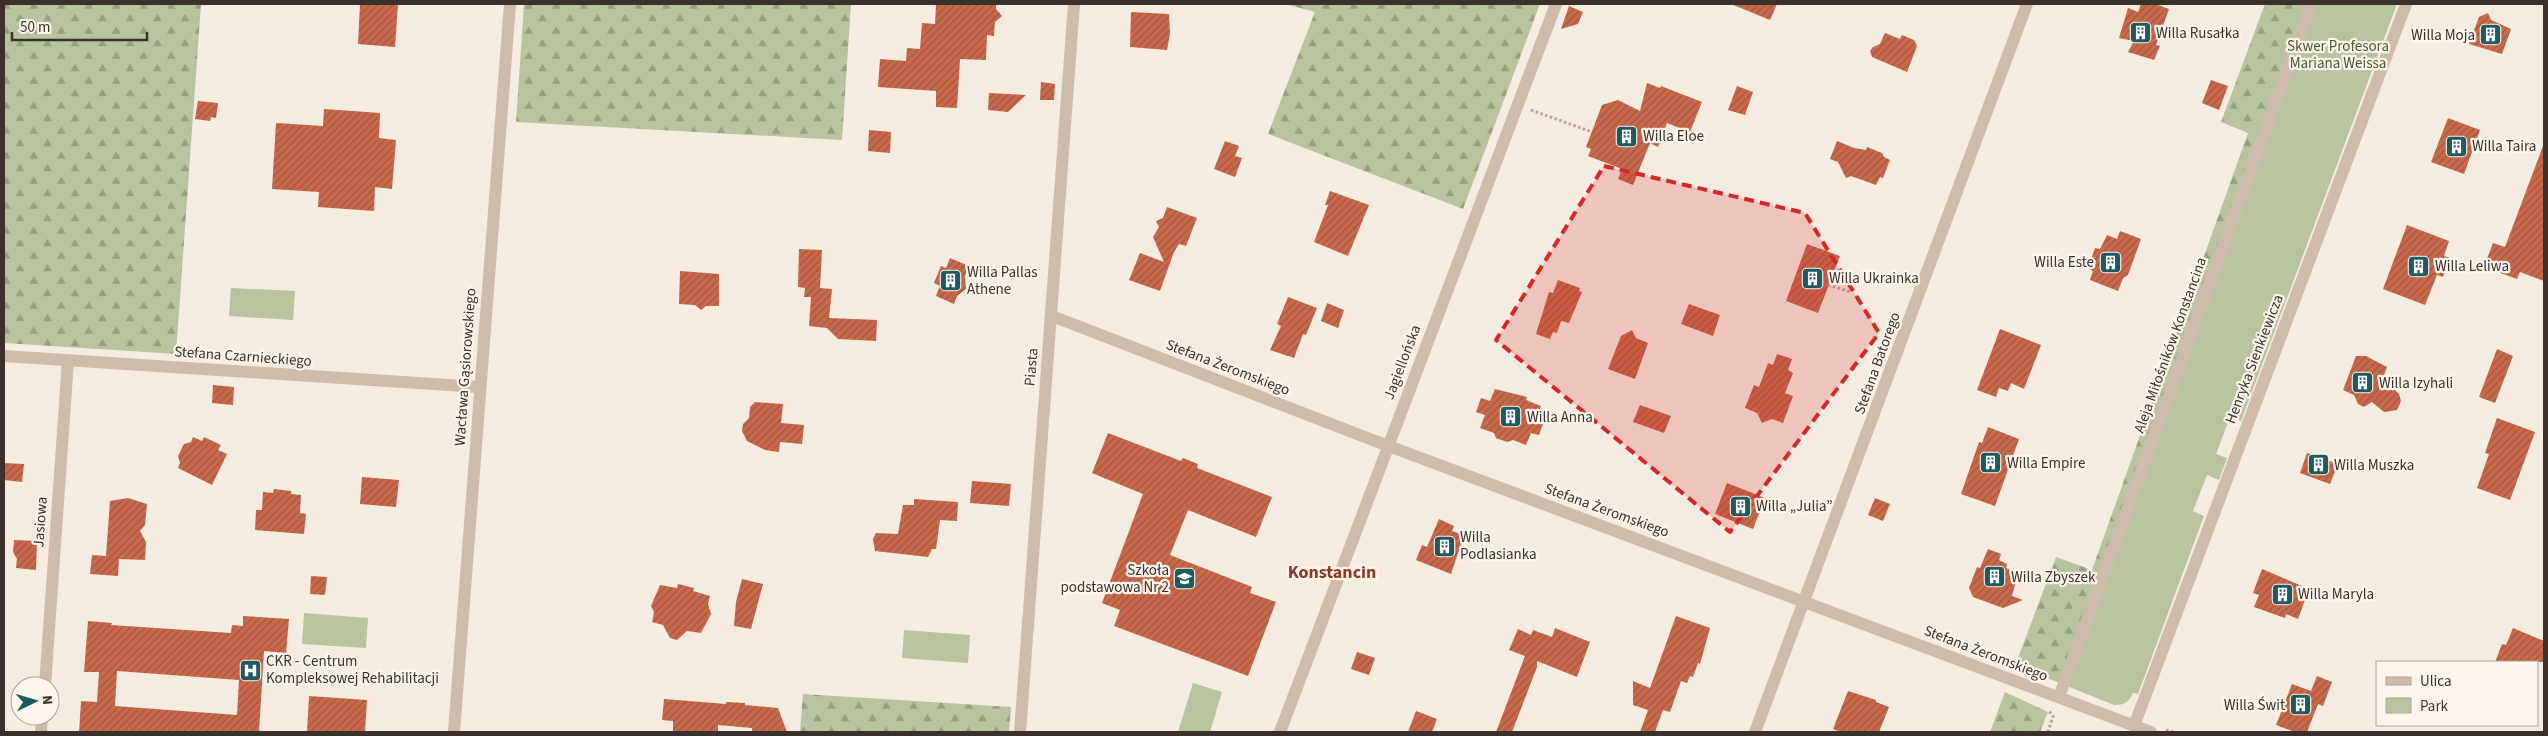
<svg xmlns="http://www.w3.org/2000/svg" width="2548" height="736" font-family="'Source Sans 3',sans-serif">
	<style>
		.green { fill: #b8c4a0 }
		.forest { fill: url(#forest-firs) }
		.building { fill: url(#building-hatch); fill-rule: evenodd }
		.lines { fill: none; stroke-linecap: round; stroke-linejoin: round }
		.path { stroke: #b9a596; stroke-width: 3; stroke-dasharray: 2.5 2.5; stroke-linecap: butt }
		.street { stroke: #cdbbac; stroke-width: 12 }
		.marked { fill: #d62828; fill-opacity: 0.2; stroke: #d62828; stroke-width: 4; stroke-dasharray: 10 6; stroke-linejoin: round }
		.labels { text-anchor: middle; stroke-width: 4.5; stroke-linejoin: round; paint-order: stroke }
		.poi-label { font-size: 15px; fill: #3b302b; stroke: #fbf5ee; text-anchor: start }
		.park-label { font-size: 15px; fill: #4a5a2e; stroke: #fbf5ee }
		.street-label { font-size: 15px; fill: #3b302b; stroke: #fbf5ee }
		.quarter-label { font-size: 18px; font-weight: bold; fill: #8c3b22; stroke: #fbf5ee }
	</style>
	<defs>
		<pattern id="forest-firs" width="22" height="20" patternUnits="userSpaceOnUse" patternTransform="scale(1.25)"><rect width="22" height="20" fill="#b8c4a0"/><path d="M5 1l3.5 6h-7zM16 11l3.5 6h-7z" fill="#97a083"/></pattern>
		<pattern id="building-hatch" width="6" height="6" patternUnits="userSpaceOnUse" patternTransform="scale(1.25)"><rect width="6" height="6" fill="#c8694b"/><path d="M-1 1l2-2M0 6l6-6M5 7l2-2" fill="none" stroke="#a4573f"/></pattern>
	</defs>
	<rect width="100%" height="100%" fill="#f4ebe1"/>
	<!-- green -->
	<g class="green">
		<path d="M2316,4H2397L2241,421L2230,417L2216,454L2227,458L2219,480L2207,475L2193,511L2204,516L2138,694L2133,693C2129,702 2125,705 2114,705L2067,686Z"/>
		<polygon points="231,288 295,291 293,320 229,316"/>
		<polygon points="304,613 368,618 366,648 302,644"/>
		<polygon points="904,630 970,635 968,663 902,658"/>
		<polygon points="1193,683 1222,692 1210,732 1178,732"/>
	</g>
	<!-- forest -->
	<g class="forest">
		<polygon points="4,4 201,4 176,354 4,343"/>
		<polygon points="524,4 851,4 842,140 516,122"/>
		<polygon points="1285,4 1540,4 1463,209 1268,134 1315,12"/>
		<polygon points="2265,4 2307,4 2060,683 2015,666 2056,557 2092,570 2248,133 2221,122"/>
		<polygon points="2005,692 2048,712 2040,732 1990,732"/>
		<polygon points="803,694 1011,707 1009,732 800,732"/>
	</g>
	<!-- building -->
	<g class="building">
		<polygon points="360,4 398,4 395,47 358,44"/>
		<polygon points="936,4 996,4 996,9 1002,16 995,22 994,36 987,35 986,60 960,59 957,108 936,107 936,91 878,87 880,59 906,61 907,48 920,49 922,23 935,24"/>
		<polygon points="1731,4 1777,4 1770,20"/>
		<polygon points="2141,4 2155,4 2169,9 2156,45 2160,46 2154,60 2128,52 2134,41 2119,38 2128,8 2138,12"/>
		<polygon points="1569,6 1583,12 1578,24 1561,29"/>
		<polygon points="1131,12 1169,14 1170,34 1167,50 1130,47"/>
		<polygon points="2488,13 2491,20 2511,29 2502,54 2469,44 2479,17"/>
		<polygon points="1885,33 1900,39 1902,35 1914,40 1917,46 1907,72 1872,57 1870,51 1873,47 1880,44"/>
		<polygon points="2211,80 2228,86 2219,110 2202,103"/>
		<polygon points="1041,82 1055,84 1054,100 1040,100"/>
		<polygon points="1647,83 1660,88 1661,86 1702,102 1690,132 1667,123 1658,147 1650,143 1633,185 1618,179 1622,169 1588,156 1591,149 1586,147 1602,105 1618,100 1640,111"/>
		<polygon points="1737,86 1753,92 1745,115 1728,110"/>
		<polygon points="989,93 1026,95 1008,112 988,110"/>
		<polygon points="198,101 218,103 216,118 211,117 210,121 195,119"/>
		<polygon points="324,109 380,113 379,138 396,140 392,189 375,187 374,211 318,207 319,192 272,189 276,123 323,126"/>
		<polygon points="2448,118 2480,130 2464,174 2431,162"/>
		<polygon points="869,130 891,132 890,153 868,151"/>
		<polygon points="1225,141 1239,146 1235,156 1242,158 1235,177 1214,169"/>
		<polygon points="1837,141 1854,148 1866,150 1867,147 1882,153 1884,157 1890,160 1883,178 1880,177 1876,185 1851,176 1846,178 1838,162 1830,159"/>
		<polygon points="2543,146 2544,281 2520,272 2517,279 2484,267 2493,243 2505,247"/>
		<polygon points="1330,191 1369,205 1348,256 1314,242 1328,205 1325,205"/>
		<polygon points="1167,207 1197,218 1186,246 1179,244 1174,252 1160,291 1129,280 1140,253 1164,262 1153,237 1159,227 1156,221 1163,218"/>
		<polygon points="2407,225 2449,241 2444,256 2450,258 2443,277 2437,275 2425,305 2383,289"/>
		<polygon points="2120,231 2141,239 2128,275 2123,278 2118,291 2090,280 2093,271 2088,268 2095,248 2100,249 2107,235 2117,239"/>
		<polygon points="1807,244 1840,256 1818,313 1786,301"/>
		<polygon points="799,249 822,250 820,288 832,289 829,318 877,320 876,341 838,339 827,328 809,326 811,297 804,297 805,288 798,287"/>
		<polygon points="950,258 969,266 965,276 966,289 957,296 954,304 936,296 940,286 934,283 941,266 946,268"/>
		<polygon points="680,271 719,274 719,306 706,306 701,310 695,305 679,304"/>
		<polygon points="1558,280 1580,288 1579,291 1582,292 1569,323 1561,321 1557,333 1553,332 1550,339 1536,334 1549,292 1553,293"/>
		<polygon points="1288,297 1317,308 1306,335 1303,334 1294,358 1270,350 1281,326 1277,324"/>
		<polygon points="1327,303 1344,310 1338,328 1321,321"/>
		<polygon points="1689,304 1720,315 1713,336 1681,324"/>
		<polygon points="2000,329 2041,345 2024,389 2011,383 2008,391 1999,388 1996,397 1977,390"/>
		<polygon points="1632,330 1636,338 1648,343 1635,379 1608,369 1621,336"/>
		<polygon points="2497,349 2513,356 2495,403 2479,397"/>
		<polygon points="1777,354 1792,359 1788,370 1793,373 1785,393 1793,396 1783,423 1772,419 1762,423 1757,413 1745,408 1754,385 1759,387 1768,363 1773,365"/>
		<polygon points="2356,356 2366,356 2387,367 2381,384 2394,389 2399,394 2401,401 2397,410 2384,412 2372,402 2364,407 2358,404 2354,395 2343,390"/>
		<polygon points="213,385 234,387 233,405 212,403"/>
		<polygon points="1495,389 1527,397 1526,400 1541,406 1536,419 1544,421 1539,435 1531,433 1526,445 1513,440 1507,442 1496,438 1494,433 1480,428 1485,415 1476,412 1481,398 1490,401"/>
		<polygon points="755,402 783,404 781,423 804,425 802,444 780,442 779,452 765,450 747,441 742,431 743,424 749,418 750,407"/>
		<polygon points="1640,405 1671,416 1664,433 1633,422"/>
		<polygon points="2497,418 2535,432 2510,500 2477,488 2489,454 2485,453"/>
		<polygon points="1988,427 2019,439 1995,506 1961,494 1979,442 1982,443"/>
		<polygon points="1108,433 1181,461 1183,458 1198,464 1197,468 1272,497 1256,537 1188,510 1170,555 1252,587 1250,593 1276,602 1248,676 1114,626 1120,610 1102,603 1143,494 1092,473"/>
		<polygon points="193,437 202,441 204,437 221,445 218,450 227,454 212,485 178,468 180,463 178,456 184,444 191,442"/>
		<polygon points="2307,453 2338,464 2330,484 2300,473"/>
		<polygon points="4,463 24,464 22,482 4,480"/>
		<polygon points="362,477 399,480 396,507 360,504"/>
		<polygon points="972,481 1011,484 1009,506 970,503"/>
		<polygon points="1727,483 1765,498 1753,529 1715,514"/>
		<polygon points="274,489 291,491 291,494 301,495 300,513 306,514 304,534 255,530 256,510 262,510 263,492 273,493"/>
		<polygon points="128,498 147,504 145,525 140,531 146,542 145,560 119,559 118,576 90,574 92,555 106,556 110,501"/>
		<polygon points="1875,498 1890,504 1883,521 1868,515"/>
		<polygon points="914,499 958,502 957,521 940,520 936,549 932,549 928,557 875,551 873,539 876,533 898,534 903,505 914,505"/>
		<polygon points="1439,519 1454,526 1452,531 1464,535 1451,574 1416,560 1422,545 1427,547"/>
		<polygon points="14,540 37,541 36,570 16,568 17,559 13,552"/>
		<polygon points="1988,549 2001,554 1999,560 2007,564 2006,568 2018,573 2012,596 2023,600 2003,608 1973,597 1969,588 1977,567 1980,568"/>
		<polygon points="2262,569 2309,589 2298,619 2286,614 2285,618 2254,607 2259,595 2253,593"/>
		<polygon points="311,576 327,577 325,595 310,594"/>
		<polygon points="742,579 763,584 751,629 734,626 736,602"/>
		<polygon points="678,584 694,588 693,591 710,596 708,604 711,614 701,633 687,631 677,640 670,638 663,625 652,622 654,612 651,606 660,585 677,588"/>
		<path d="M243,616L289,619L286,653L264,651L259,732H79L81,701L97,702L99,672H84L88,621L112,623L111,625L231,633L232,625L243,626ZM117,671L239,680L237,715L115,706Z"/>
		<polygon points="1676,616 1710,628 1700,664 1698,663 1693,677 1690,676 1687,683 1681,681 1670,712 1663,710 1655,732 1640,732 1648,710 1633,705 1633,681 1650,688"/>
		<polygon points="1555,628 1590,642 1577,677 1537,661 1537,667 1512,732 1496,732 1525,656 1509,650 1518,629 1531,635 1533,630 1552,637"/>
		<polygon points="2513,628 2544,641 2544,662 2495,662 2502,644 2506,645"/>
		<polygon points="1357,652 1375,658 1369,675 1351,669"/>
		<polygon points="2317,676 2332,682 2323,706 2318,704 2307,732 2295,732 2276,725 2292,684 2311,691"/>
		<polygon points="1848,691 1876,700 1876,702 1889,707 1879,732 1841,732 1833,729"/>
		<polygon points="309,696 367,700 365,732 307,732"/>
		<polygon points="664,699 726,704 726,702 745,703 745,705 778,708 787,732 752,732 752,728 718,725 718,732 673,732 673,721 662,720"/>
		<polygon points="1416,711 1437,719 1432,732 1408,732"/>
	</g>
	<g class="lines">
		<!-- path -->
		<g class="path">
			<polyline points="1531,110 1592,132"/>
			<polyline points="1828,285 1851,292"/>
			<polyline points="2166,730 2173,732"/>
			<polyline points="2048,732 2053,716 2049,711"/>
		</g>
		<!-- street -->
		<g class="street">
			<polyline points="1052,316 1370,439 2151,732"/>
			<polyline points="4,356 479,387"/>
			<polyline points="45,686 68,361"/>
			<polyline points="2059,697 2311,4"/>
			<polyline points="2134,726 2406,4"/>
			<polyline points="41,732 42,716"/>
			<polyline points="454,732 510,4"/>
			<polyline points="1020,732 1074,4"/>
			<polyline points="1280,732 1556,4"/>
			<polyline points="1755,732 2027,4"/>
		</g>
	</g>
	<!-- marked area -->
	<path class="marked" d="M1604,166L1805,213L1879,333L1730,532L1496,340Z"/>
	<!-- icons -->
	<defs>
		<symbol id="building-square" viewBox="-11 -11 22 22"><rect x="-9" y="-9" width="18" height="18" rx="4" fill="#1f5a5e" stroke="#fbf5ee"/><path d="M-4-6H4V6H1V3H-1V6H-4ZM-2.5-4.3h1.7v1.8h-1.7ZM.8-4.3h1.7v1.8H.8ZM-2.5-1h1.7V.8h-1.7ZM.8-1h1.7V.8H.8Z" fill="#fff"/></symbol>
		<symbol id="school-square" viewBox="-11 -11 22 22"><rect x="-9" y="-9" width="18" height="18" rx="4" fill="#1f5a5e" stroke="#fbf5ee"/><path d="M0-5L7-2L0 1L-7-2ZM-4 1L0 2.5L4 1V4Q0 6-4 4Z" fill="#fff"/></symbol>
		<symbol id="hospital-square" viewBox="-11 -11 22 22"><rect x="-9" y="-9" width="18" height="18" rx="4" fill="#1f5a5e" stroke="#fbf5ee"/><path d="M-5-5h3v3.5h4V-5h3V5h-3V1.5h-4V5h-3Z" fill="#fff"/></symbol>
	</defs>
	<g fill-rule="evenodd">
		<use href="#building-square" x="2128" y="20" width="25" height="25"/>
		<use href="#building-square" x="2478" y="22" width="25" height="25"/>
		<use href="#building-square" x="1614" y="124" width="25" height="25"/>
		<use href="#building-square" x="2444" y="134" width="25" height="25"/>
		<use href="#building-square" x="2098" y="250" width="25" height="25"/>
		<use href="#building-square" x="2406" y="254" width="25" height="25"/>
		<use href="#building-square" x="1800" y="266" width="25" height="25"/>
		<use href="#building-square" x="938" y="268" width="25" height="25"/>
		<use href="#building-square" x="2350" y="370" width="25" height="25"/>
		<use href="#building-square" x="1498" y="404" width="25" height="25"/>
		<use href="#building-square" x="1978" y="450" width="25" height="25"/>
		<use href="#building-square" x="2306" y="452" width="25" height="25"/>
		<use href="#building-square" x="1728" y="494" width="25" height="25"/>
		<use href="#building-square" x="1432" y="534" width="25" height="25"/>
		<use href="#building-square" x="1982" y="564" width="25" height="25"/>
		<use href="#school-square" x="1172" y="566" width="25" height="25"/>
		<use href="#building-square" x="2270" y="582" width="25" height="25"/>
		<use href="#hospital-square" x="238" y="658" width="25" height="25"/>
		<use href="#building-square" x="2288" y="692" width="25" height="25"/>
	</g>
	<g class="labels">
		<!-- poi labels -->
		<g class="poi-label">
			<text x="2156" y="38">Willa Rusałka</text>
			<text x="2475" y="40" text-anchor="end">Willa Moja</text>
			<text x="1643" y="141">Willa Eloe</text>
			<text x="2472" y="151">Willa Taira</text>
			<text x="2094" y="267" text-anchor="end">Willa Este</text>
			<text x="2435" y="271">Willa Leliwa</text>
			<text x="967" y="277">Willa Pallas<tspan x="967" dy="17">Athene</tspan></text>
			<text x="1829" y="283">Willa Ukrainka</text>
			<text x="2379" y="388">Willa Izyhali</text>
			<text x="1527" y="422">Willa Anna</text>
			<text x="2007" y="468">Willa Empire</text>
			<text x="2334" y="470">Willa Muszka</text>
			<text x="1756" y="511">Willa „Julia”</text>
			<text x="1460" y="542">Willa<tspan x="1460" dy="17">Podlasianka</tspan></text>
			<text x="1169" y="575" text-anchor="end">Szkoła<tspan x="1169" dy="17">podstawowa Nr 2</tspan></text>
			<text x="2011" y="582">Willa Zbyszek</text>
			<text x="2298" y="599">Willa Maryla</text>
			<text x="266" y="666">CKR - Centrum<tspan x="266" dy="17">Kompleksowej Rehabilitacji</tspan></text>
			<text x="2285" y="710" text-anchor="end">Willa Świt</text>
		</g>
		<!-- park labels -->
		<g class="park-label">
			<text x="2338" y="51">Skwer Profesora<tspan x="2338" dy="17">Mariana Weissa</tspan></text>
		</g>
		<!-- street labels -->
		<g class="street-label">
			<text transform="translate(2170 345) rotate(-70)" y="5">Aleja Miłośników Konstancina</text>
			<text transform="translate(243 356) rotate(4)" y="5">Stefana Czarnieckiego</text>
			<text transform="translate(2254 359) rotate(-69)" y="5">Henryka Sienkiewicza</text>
			<text transform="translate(1402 362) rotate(-69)" y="5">Jagiellońska</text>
			<text transform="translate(1877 363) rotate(-70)" y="5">Stefana Batorego</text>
			<text transform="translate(465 367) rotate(-86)" y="5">Wacława Gąsiorowskiego</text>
			<text transform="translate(1031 367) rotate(-85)" y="5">Piasta</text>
			<text transform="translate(1228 367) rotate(21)" y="5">Stefana Żeromskiego</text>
			<text transform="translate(1607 510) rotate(20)" y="5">Stefana Żeromskiego</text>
			<text transform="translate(40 522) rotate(-86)" y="5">Jasiowa</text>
			<text transform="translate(1986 653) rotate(21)" y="5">Stefana Żeromskiego</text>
		</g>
		<!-- quarter labels -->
		<g class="quarter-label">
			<text x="1332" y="578">Konstancin</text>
		</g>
	</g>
	<!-- border -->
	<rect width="2548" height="736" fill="none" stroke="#3b302b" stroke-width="10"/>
	<!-- legend -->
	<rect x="2376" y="661" width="162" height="65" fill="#fbf5ee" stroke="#aea6a0"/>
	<rect x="2386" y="677" width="25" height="8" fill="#cdbbac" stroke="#aea6a0"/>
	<text x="2420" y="686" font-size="15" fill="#3b302b">Ulica</text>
	<rect x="2386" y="698" width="25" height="15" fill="#b8c4a0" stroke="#aea6a0"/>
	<text x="2420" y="711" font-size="15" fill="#3b302b">Park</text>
	<!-- north arrow -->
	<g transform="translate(35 701) rotate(85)"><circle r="24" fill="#fbf5ee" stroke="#aea6a0"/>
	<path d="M0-4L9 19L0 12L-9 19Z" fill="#1f5a5e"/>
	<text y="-8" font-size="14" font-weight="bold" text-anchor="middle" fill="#3b302b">N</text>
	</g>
	<!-- scale -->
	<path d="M12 32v8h135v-8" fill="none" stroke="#3b302b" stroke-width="2.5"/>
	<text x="20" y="32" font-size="15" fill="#3b302b" stroke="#fbf5ee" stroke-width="4" paint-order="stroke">50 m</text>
</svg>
